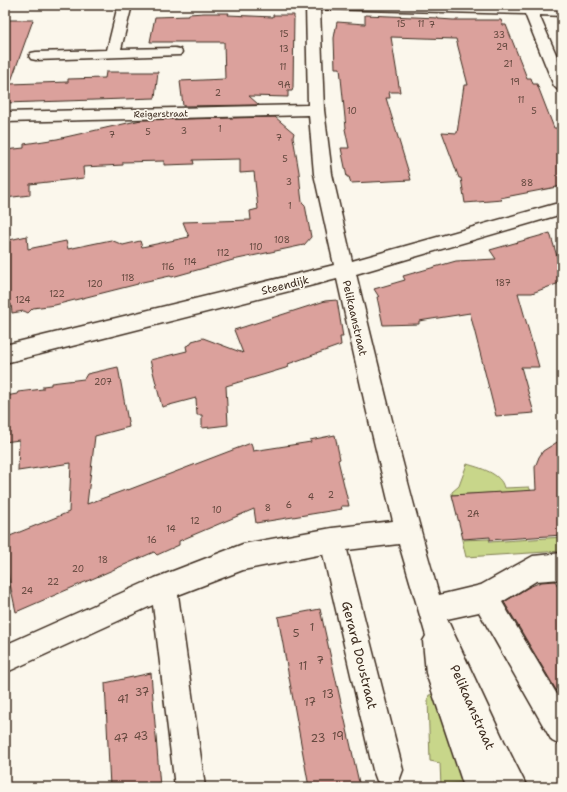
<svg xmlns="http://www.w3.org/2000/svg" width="567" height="792" font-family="'Shantell Sans',sans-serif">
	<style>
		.green { fill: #c8d68a; stroke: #828054 }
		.building { fill: #dba19c; stroke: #3b2a1e }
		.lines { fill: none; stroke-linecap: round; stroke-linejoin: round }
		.minor-casing { stroke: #3b2a1e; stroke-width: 3 }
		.minor { fill: #fbf7ec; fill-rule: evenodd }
		.labels { text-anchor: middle; stroke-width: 3.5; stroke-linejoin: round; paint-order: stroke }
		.number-label { font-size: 9px; fill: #63483e }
		.far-street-label { font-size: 9px; fill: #3b2a1e; stroke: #fbf7ec }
		.street-label { font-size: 11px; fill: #3b2a1e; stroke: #fbf7ec }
		.near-number-label { font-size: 11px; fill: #63483e }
		.near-street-label { font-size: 13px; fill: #3b2a1e; stroke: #fbf7ec }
	</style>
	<rect width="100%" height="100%" fill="#fbf7ec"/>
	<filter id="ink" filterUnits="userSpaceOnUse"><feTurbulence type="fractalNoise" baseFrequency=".025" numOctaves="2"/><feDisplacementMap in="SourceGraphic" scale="8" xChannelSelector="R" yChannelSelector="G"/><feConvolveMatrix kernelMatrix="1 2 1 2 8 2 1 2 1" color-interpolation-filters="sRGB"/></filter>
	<g filter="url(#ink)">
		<!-- green -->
		<g class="green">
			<path d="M467,464C480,468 501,473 504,488L529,487L531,491L452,495V492L459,486Z"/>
			<polygon points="562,537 562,551 466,557 462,540 489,539 490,542"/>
			<polygon points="437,694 467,781 441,786 440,763 430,761 428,699 429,695"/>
		</g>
		<!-- building -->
		<g class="building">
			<polygon points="204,13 229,13 228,15 273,17 273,15 294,15 293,88 292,91 288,91 288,97 249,96 259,105 183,106 180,81 225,79 224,42 150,42 155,17 189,16 189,14"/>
			<polygon points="365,15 438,18 438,19 453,20 501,20 503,25 506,25 527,78 531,78 533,84 537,84 554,128 562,128 562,186 500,198 502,200 465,203 461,178 459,178 442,132 457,133 464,85 468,85 456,39 391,37 400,92 389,92 390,98 386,98 411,180 351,183 349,177 347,177 341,148 349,148 345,129 346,128 340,68 335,68 334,38 337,22 365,24"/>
			<polygon points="5,20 33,20 10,84 68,82 68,79 105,78 106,72 158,72 155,98 5,103"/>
			<polygon points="275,117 294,133 293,137 299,172 301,194 302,202 305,205 311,237 304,245 233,260 172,277 170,276 138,283 138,284 55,305 33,308 28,313 24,311 12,313 11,304 5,303 5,241 27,236 28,249 66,241 68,249 111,240 123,245 140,241 142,247 189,237 183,222 251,220 250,211 258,209 254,172 240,173 240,159 193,160 194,164 164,165 164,161 123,162 123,165 83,167 84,178 30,184 30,195 5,198 5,150 24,148 24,144 57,139 141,120"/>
			<polygon points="550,233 562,273 562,282 532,293 518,293 539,367 521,367 534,413 496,416 470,313 419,321 419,324 383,325 377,297 379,297 374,289 405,280 403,276 456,261 496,259 490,250"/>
			<polygon points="337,300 343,337 340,337 341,345 288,364 289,367 226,386 228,425 202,428 202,415 197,415 196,398 162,407 150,360 187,351 186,346 191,344 192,341 203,338 243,353 234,330 325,301"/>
			<polygon points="118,367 129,427 95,436 87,504 128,489 128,490 251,443 253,451 311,442 310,440 335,435 340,459 338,460 349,506 341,506 342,509 256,523 254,509 179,541 179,545 157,555 154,552 16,612 5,561 5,538 69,512 71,463 18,471 19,440 5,442 6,396 17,394 18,392 43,389 43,386 51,385 51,383 84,379 87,374"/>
			<polygon points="562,439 562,535 490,540 490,537 463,539 452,495 536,490 535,467 539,457 543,451"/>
			<polygon points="555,581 562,593 562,700 504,602 529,587 541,582"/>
			<polygon points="320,609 326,636 360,787 309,787 278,617"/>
			<polygon points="151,673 160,787 110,787 105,683"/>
		</g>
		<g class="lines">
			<defs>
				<g id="minor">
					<polygon points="118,5 132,5 121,49 175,48 180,49 182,52 180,55 36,60 31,59 29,56 31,53 36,52 107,50"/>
					<path d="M306,5H535L562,8V16L539,15L562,68V91L557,89L554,86L525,14L320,9L324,110L332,174L352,261L562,202V214L356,274C382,381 408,489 439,595L481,585L533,556L562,553V579L536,581L502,602L562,703V746L552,741L479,612L447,619L504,741L527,787H495L492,780L494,787H464L426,673L423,641L426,636L399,544L347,550L403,770L399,781L388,785L377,781L373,770L323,554L243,570L178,595L205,787H175L153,605L5,673V645L155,578L243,544L332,528L393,521L365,404L337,279L5,363V345L334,265L314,174L309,115L5,122V112L308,105Z"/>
				</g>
			</defs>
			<!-- minor casing -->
			<use href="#minor" class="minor-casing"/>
			<!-- minor -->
			<use href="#minor" class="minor"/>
		</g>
	</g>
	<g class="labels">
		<!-- number labels -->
		<g class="number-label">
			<text x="401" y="27">15</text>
			<text x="421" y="27">11</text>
			<text x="432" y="28">7</text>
			<text x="284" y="37">15</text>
			<text x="499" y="38">33</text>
			<text x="502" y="50">29</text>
			<text x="284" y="52">13</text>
			<text x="508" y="67">21</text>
			<text x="283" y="70">11</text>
			<text x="515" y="85">19</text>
			<text x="284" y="88">9A</text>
			<text x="218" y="96">2</text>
			<text x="521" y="103">11</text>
			<text x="352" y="114">10</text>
			<text x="534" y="114">5</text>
			<text x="220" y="132">1</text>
			<text x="184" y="134">3</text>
			<text x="148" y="135">5</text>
			<text x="112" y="138">7</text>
			<text x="279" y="141">7</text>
			<text x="285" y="162">5</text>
			<text x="289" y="185">3</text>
			<text x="527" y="186">88</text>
			<text x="290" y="209">1</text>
			<text x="282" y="243">108</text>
			<text x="256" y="250">110</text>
			<text x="223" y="256">112</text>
			<text x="190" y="265">114</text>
			<text x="168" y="270">116</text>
			<text x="128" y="281">118</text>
			<text x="503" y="286">187</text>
			<text x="95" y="287">120</text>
			<text x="57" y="297">122</text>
			<text x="23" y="303">124</text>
			<text x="103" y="385">207</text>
			<text x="331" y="498">2</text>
			<text x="311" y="500">4</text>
			<text x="289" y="508">6</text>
			<text x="268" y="511">8</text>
			<text x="217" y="513">10</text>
			<text x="473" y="517">2A</text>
			<text x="195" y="524">12</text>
			<text x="171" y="532">14</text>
			<text x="152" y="543">16</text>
			<text x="103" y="563">18</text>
			<text x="78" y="572">20</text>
			<text x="53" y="585">22</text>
			<text x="27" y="594">24</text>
		</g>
		<!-- far-street labels -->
		<g class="far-street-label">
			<text transform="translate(161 114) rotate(-1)" y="3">Reigerstraat</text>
		</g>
		<!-- street labels -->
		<g class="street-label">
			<text transform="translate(285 285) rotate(-14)" y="4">Steendijk</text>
			<text transform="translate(355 318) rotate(77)" y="4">Pelikaanstraat</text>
		</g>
		<!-- near-number labels -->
		<g class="near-number-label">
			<text x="312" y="631">1</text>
			<text x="296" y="637">5</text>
			<text x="320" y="664">7</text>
			<text x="303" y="670">11</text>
			<text x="142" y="696">37</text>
			<text x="328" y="698">13</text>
			<text x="123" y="703">41</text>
			<text x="310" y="706">17</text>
			<text x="141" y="740">43</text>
			<text x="338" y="740">19</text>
			<text x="121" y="742">47</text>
			<text x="318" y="742">23</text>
		</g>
		<!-- near-street labels -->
		<g class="near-street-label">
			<text transform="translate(360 655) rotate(76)" y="5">Gerard Doustraat</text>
			<text transform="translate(473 707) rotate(66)" y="5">Pelikaanstraat</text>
		</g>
	</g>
	<!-- margin -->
	<rect width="567" height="792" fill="none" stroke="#fbf7ec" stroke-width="20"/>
	<rect x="10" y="10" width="547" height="772" fill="none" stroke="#3b2a1e" stroke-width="1.5" filter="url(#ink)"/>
</svg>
